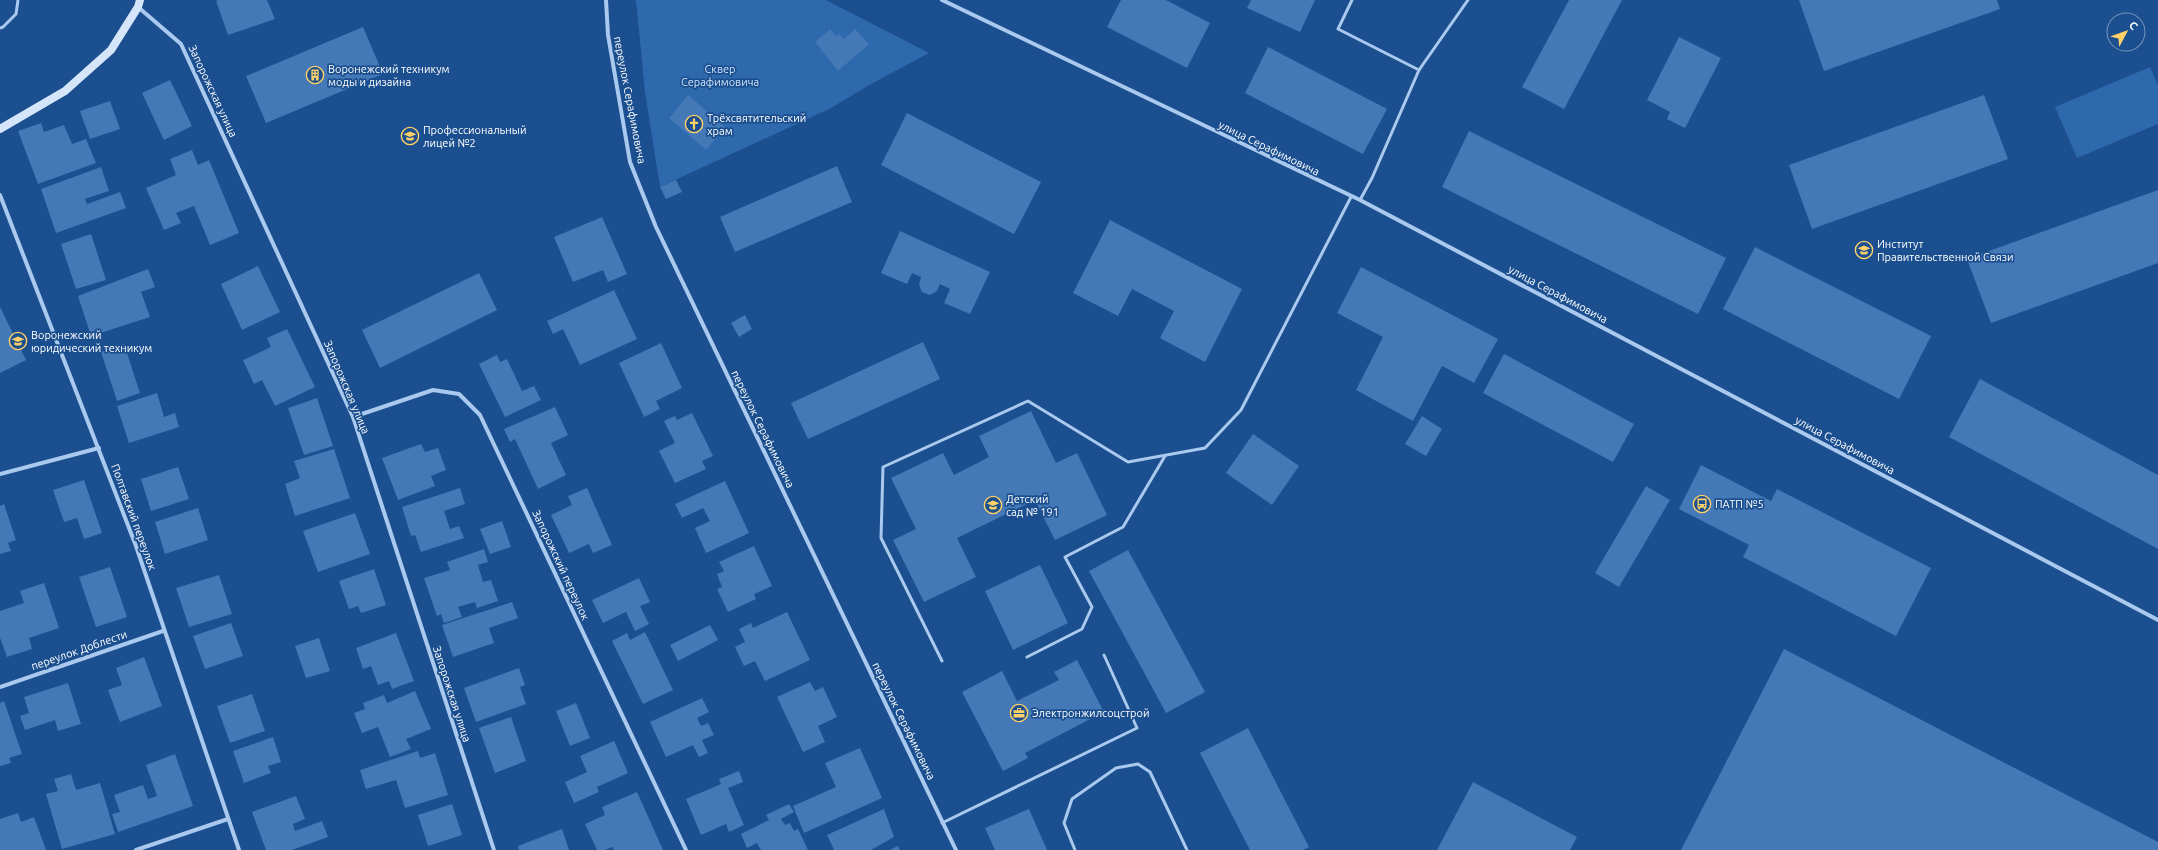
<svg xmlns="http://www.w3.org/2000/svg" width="2158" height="850" font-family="Ubuntu,sans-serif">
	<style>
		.green { fill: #2e69ad }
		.building { fill: #4478b7 }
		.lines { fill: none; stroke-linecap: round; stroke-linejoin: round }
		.lane { stroke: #a9c9ee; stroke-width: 3 }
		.street { stroke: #a9c9ee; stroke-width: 4 }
		.secondary { stroke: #d6e6fa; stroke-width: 8 }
		.labels { text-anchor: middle; stroke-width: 3.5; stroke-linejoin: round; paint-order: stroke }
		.poi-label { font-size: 11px; fill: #fff; stroke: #1b4f8f; text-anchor: start }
		.park-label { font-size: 11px; fill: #cfe3fa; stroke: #1b4f8f }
		.street-label { font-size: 11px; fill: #fff; stroke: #1b4f8f }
	</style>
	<rect width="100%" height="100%" fill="#1b4f8f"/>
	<!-- green -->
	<g class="green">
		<polygon points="636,0 826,0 929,53 871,84 831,108 660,187 645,92"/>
		<polygon points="2150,67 2158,85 2158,124 2077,158 2055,107"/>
	</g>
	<!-- building -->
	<g class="building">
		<polygon points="218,0 267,0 275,19 228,35 216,1"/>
		<polygon points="1121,0 1166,0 1210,23 1187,68 1107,27"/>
		<polygon points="1251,0 1315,0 1300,32 1247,8"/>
		<polygon points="1569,0 1622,0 1564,109 1522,87"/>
		<polygon points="1799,0 1997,0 2000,9 1824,71"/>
		<polygon points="363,27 383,74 266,123 246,76"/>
		<polygon points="830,29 836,36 839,34 844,39 855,29 869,44 838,71 815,42"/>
		<polygon points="1679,37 1721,58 1685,128 1667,119 1670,112 1647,100"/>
		<polygon points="1268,47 1387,109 1363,154 1245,93"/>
		<polygon points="170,80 192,126 164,140 142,93"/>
		<polygon points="688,95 725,127 706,150 669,118"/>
		<polygon points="1984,95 2008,159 1812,229 1789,165"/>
		<polygon points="110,101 120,129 90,139 80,111"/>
		<polygon points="907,113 1041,182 1014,234 881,165"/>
		<polygon points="41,123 44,132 64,125 72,144 86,139 96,163 38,184 18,131"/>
		<polygon points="1469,131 1726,258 1698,314 1442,187"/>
		<polygon points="192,150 198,165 209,160 239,233 210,245 194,206 176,213 181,223 164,230 146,188 176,175 170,159"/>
		<polygon points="837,166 852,202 735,252 720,217"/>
		<polygon points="101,167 109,191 85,199 87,204 120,192 126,208 56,233 41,189"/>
		<polygon points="676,180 682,192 666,199 660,187"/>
		<polygon points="2158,190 2158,263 1991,323 1967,259"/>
		<polygon points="602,217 627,274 608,282 603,270 573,282 554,237"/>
		<polygon points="1110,220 1242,289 1205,362 1160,338 1174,311 1132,289 1118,316 1073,293"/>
		<polygon points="900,231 990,272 970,314 944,303 950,289 940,284 937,291 930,295 922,292 919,285 921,277 912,273 907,284 881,273"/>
		<polygon points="91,234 106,280 76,289 61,244"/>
		<polygon points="1755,247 1931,336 1899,399 1723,309"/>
		<polygon points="258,266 280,312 242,330 221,284"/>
		<polygon points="1361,267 1498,339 1474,383 1442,366 1413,421 1356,390 1383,337 1337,313"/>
		<polygon points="148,269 155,287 141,292 150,317 91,336 78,296"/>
		<polygon points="479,273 497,310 380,368 362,330"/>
		<polygon points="614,290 637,339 580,365 563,329 553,334 547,321"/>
		<polygon points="0,307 26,360 0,373"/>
		<polygon points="745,315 752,329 739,337 731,323"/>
		<polygon points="287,329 315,387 275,406 262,380 254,384 243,360 271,347 267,338"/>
		<polygon points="923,342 940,379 808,439 791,403"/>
		<polygon points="661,343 682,388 656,401 660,409 644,417 619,363"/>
		<polygon points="124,344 140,393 117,401 101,352"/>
		<polygon points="1504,354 1634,424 1613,462 1483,393"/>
		<polygon points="497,355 500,362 507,359 522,391 534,386 541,400 505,417 479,364"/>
		<polygon points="1980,379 2158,475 2158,549 1949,437"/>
		<polygon points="157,393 164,417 175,413 179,427 129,443 117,406"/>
		<polygon points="317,398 333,446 304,455 288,408"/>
		<polygon points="555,407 568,435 551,443 566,475 538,489 515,439 510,442 504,429"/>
		<polygon points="1031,411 1056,463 1077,453 1107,515 1055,540 1035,500 957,538 976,577 924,602 893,540 916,529 891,478 943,453 954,475 989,457 979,436"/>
		<polygon points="692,413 713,456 702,461 706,469 675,483 659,451 675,443 664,421 675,416 677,420"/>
		<polygon points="1422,416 1442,429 1426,456 1405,444"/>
		<polygon points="1253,434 1299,466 1272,505 1226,473"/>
		<polygon points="421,444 425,452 438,448 446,470 431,476 435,486 398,500 382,458"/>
		<polygon points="334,449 350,498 295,516 285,484 300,478 294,461"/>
		<polygon points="1701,465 1771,501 1777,489 1931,568 1896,636 1743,557 1749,545 1679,509"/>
		<polygon points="178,467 189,499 151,511 141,479"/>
		<polygon points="84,480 102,533 84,539 77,518 64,522 53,490"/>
		<polygon points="725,481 749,533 706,553 695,528 710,521 703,508 682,518 675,504"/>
		<polygon points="1646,486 1670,500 1619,587 1595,573"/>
		<polygon points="460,488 465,504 444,511 450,529 459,526 464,538 421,552 415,535 411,536 402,507"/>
		<polygon points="587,488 612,545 593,553 589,544 569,553 551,515 572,505 568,496"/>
		<polygon points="4,504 16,540 8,543 11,551 0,554 0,506"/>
		<polygon points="198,508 208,540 165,554 155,522"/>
		<polygon points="355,513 370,554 318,572 303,531"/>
		<polygon points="502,521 511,547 490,554 480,529"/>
		<polygon points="754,546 772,586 754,594 756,599 728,612 717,589 722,587 717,574 724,571 719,562"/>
		<polygon points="484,549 488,562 478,565 483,582 491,580 498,601 477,608 475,602 458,607 462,617 444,623 441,614 437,616 424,578 450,570 447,562"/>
		<polygon points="1128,550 1205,692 1166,713 1089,571"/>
		<polygon points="1040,565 1068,623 1013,650 985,591"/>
		<polygon points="110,567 127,617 96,627 79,577"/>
		<polygon points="374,569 386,605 361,613 358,606 349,609 339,581"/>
		<polygon points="219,575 232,614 189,627 176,588"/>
		<polygon points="639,578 650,602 640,606 649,624 635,631 626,612 603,623 592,600"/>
		<polygon points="44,583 59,628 29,638 32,649 7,657 0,638 0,611 24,603 20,591"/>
		<polygon points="512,602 518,618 489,628 494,643 453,657 442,625"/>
		<polygon points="787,612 810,660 765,681 755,661 744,666 735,647 745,642 739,629 751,623 753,628"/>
		<polygon points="231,623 243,656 205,669 193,636"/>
		<polygon points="710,625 718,640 678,661 670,645"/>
		<polygon points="645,632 673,690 643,704 612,641 627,633 630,640"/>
		<polygon points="396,633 414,681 392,689 389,681 378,685 371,666 363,669 356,648"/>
		<polygon points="319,638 330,671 306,678 295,646"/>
		<polygon points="1784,649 2158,842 2158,850 1681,850"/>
		<polygon points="144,657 162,706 120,722 108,690 122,685 116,668"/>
		<polygon points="1077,660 1104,712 1025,753 1028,758 1003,771 962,692 1002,671 1017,701 1059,680 1054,672"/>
		<polygon points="519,668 525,685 520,687 526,704 476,722 464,688"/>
		<polygon points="810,682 815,691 823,687 837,717 818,726 825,742 803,752 777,697"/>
		<polygon points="68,683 81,724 58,731 55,720 25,730 20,716 29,713 24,697"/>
		<polygon points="415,691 431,729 406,739 411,749 390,757 378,727 362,733 354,713 365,709 363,703 384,695 387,703"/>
		<polygon points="252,694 265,731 230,743 217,706"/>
		<polygon points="702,698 709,712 697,718 701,726 708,723 714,735 702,740 708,753 699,757 693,745 666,757 650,722"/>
		<polygon points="4,701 22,754 9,758 11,763 0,766 0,703"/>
		<polygon points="576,703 590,738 570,746 556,711"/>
		<polygon points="511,717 526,761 495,773 479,728"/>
		<polygon points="1248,728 1309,847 1303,850 1250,850 1200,753"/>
		<polygon points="273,737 281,762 268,766 271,773 244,783 233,751"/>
		<polygon points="614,741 628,773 597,787 599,792 574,803 565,782 587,772 580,756"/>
		<polygon points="860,748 882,798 804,833 793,806 836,787 825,763"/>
		<polygon points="418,751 420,758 435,753 448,795 405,808 396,780 366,789 360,770"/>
		<polygon points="175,754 193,806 118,832 112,814 120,812 114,795 143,785 148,799 157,796 146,765"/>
		<polygon points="739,771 743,782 728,788 744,825 729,832 726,824 701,835 686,799 721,784 719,779"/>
		<polygon points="71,774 76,790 100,783 115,834 62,849 46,794 58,791 54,779"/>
		<polygon points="1473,782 1577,837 1570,850 1437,850"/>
		<polygon points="637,792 663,850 614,850 612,847 605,850 597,850 585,824 605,815 602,807"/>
		<polygon points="296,796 305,819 293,824 295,831 322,821 328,837 292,850 266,850 252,812"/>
		<polygon points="452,804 462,835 428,846 418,815"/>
		<polygon points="789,804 794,812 781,819 785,825 790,823 794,831 798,829 808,850 761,850 757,843 747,848 741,834 769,820 766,815"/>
		<polygon points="884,809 894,837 871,850 834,850 827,835"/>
		<polygon points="1029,809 1047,850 995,850 985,828"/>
		<polygon points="18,813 21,822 34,817 46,850 0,850 0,819"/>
		<polygon points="562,829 569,850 519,850 518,846"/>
		<polygon points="898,846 900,850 890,850"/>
	</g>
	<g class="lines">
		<!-- lane -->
		<g class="lane">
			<polyline points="1352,0 1338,29 1419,70"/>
			<polyline points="0,28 3,27 16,14 18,0"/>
			<polyline points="1360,200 1372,178 1419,70 1468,0"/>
			<polyline points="1027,657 1082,629 1092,607 1065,557 1123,527 1165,456"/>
			<polyline points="942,661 881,538 883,467 1028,401 1128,462 1205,448 1241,410 1351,197"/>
			<polyline points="942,823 1137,728 1104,655"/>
			<polyline points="1075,850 1064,823 1072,799 1116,768 1138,764 1150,772 1187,850"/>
		</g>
		<!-- street -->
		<g class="street">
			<polyline points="606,0 608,35 630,162 656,227 956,850"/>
			<polyline points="942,0 1360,200 2158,620"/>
			<polyline points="138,7 181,44 353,417 494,850"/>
			<polyline points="0,195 136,546 239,850"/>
			<polyline points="353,417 433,390 459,394 480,415 686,850"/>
			<polyline points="0,474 99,448"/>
			<polyline points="0,687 163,631"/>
			<polyline points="136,850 228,819"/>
		</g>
		<!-- secondary -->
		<polyline class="secondary" points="0,129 65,91 111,50 138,7 140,0"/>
	</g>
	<!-- icons -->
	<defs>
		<symbol id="building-ring" viewBox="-11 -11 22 22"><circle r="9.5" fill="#1b4f8f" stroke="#ffd166" stroke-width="1.5"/><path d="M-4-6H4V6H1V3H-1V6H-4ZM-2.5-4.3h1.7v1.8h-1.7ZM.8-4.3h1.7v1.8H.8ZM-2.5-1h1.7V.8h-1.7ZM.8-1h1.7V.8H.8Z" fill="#ffd166"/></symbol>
		<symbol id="church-ring" viewBox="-11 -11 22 22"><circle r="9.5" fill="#1b4f8f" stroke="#ffd166" stroke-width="1.5"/><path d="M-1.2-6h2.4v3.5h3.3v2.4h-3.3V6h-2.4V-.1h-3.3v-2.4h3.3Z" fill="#ffd166"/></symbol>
		<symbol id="university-ring" viewBox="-11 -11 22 22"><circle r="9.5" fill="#1b4f8f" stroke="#ffd166" stroke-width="1.5"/><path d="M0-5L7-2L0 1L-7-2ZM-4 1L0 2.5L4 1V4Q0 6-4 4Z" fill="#ffd166"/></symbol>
		<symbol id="bus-ring" viewBox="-11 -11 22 22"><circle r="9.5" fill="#1b4f8f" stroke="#ffd166" stroke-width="1.5"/><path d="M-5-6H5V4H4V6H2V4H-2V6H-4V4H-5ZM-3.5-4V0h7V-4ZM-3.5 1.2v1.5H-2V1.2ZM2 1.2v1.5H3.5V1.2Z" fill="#ffd166"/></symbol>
		<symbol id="school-ring" viewBox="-11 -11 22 22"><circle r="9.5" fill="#1b4f8f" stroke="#ffd166" stroke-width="1.5"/><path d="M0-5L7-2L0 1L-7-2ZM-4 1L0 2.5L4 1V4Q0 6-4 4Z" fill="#ffd166"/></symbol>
		<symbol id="office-ring" viewBox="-11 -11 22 22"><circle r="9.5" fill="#1b4f8f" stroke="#ffd166" stroke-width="1.5"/><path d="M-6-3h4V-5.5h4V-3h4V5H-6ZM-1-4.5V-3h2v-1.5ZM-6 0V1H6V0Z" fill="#ffd166"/></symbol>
	</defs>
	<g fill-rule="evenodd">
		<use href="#building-ring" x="305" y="65" width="20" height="20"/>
		<use href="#church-ring" x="684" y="114" width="20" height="20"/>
		<use href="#university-ring" x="400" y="126" width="20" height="20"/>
		<use href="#university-ring" x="1854" y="240" width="20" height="20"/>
		<use href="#university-ring" x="8" y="331" width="20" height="20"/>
		<use href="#bus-ring" x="1692" y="494" width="20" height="20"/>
		<use href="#school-ring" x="983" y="495" width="20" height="20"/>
		<use href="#office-ring" x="1009" y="703" width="20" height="20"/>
	</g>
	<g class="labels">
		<!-- poi labels -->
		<g class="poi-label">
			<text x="328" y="73">Воронежский техникум<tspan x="328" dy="13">моды и дизайна</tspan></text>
			<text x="707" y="122">Трёхсвятительский<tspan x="707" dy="13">храм</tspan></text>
			<text x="423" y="134">Профессиональный<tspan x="423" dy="13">лицей №2</tspan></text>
			<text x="1877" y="248">Институт<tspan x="1877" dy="13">Правительственной Связи</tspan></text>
			<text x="31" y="339">Воронежский<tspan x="31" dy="13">юридический техникум</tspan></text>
			<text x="1006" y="503">Детский<tspan x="1006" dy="13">сад № 191</tspan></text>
			<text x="1715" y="508">ПАТП №5</text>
			<text x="1032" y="717">Электронжилсоцстрой</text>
		</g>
		<!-- park labels -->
		<g class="park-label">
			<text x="720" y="73">Сквер<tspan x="720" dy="13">Серафимовича</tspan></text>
		</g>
		<!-- street labels -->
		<g class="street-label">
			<text transform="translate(213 91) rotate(65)" y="4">Запорожская улица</text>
			<text transform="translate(630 100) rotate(79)" y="4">переулок Серафимовича</text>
			<text transform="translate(1269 148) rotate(26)" y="4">улица Серафимовича</text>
			<text transform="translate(1558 294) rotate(28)" y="4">улица Серафимовича</text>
			<text transform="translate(347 387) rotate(67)" y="4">Запорожская улица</text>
			<text transform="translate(763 429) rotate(64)" y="4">переулок Серафимовича</text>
			<text transform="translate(1845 445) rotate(28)" y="4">улица Серафимовича</text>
			<text transform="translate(134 517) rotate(70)" y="4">Полтавский переулок</text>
			<text transform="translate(561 565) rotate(65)" y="4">Запорожский переулок</text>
			<text transform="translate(79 650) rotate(-19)" y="4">переулок Доблести</text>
			<text transform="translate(452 694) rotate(72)" y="4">Запорожская улица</text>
			<text transform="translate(904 721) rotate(64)" y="4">переулок Серафимовича</text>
		</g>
	</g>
	<!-- north arrow -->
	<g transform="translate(2126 32) rotate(49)"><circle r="19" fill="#1b4f8f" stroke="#7695bc"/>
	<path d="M0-3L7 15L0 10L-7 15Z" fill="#ffd166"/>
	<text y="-6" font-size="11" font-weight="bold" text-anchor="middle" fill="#ffffff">С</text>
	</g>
</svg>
